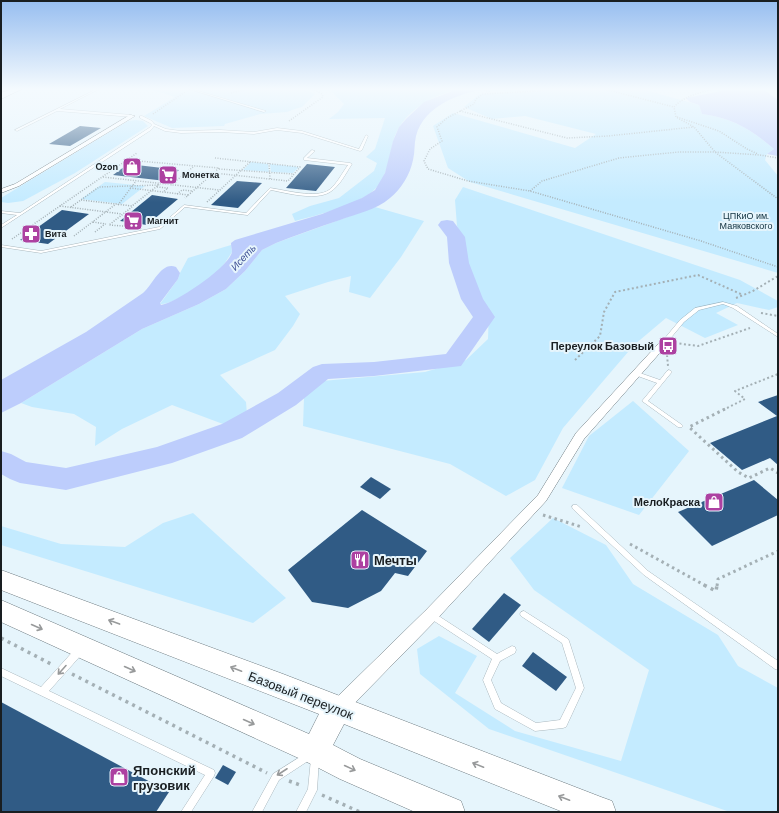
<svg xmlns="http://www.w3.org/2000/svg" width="779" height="813" font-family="'DM Sans',sans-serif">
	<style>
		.green { fill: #c4ebff }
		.water { fill: #bdcdfc }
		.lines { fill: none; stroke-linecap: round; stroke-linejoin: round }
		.river { fill: #bdcdfc; fill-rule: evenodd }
		.building { fill: #305b85 }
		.lane-casing { stroke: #6e7b81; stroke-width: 0.5 }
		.street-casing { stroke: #6e7b81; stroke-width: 1 }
		.primary-casing { stroke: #6e7b81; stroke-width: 1 }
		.path-far3 { stroke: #a4b0b5; stroke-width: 1.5; stroke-dasharray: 1 1.5; stroke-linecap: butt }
		.path-far2 { stroke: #a4b0b5; stroke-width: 2; stroke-dasharray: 2 2.5; stroke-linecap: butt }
		.path-far1 { stroke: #a4b0b5; stroke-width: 3; stroke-dasharray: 2.5 3.5; stroke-linecap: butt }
		.path { stroke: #a4b0b5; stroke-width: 3.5; stroke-dasharray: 3 4.5; stroke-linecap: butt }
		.lane { fill: #fff; fill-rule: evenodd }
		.street { fill: #fff; fill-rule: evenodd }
		.primary { fill: #fff; fill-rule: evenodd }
		.oneway { stroke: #989a9b }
		.labels { text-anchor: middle; stroke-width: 4; stroke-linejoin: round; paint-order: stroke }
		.far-poi-label { font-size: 9px; font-weight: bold; fill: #191e21; stroke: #e6f5fc; text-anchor: start }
		.far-park-label { font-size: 9px; fill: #0e2f3d; stroke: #e6f5fc }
		.far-water-label { font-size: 10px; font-style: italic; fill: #3d4e93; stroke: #e6f5fc }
		.poi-label { font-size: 11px; font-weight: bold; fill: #191e21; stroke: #e6f5fc; text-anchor: end }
		.near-poi-label { font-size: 13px; font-weight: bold; fill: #191e21; stroke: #e6f5fc; text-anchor: start }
		.near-street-label { font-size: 13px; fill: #191e21; stroke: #e6f5fc }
	</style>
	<rect width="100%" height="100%" fill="#e6f5fc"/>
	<!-- green -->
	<g class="green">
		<polygon points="150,89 303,89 315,94 302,107 295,109 287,112 260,114 225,124 224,126 172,128 144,116 175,97"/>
		<path d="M329,89H458C431,96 401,112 393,142C389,157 387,179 374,190C356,206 318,215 295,221L292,214L310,206L339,198L374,171L377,163L366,157L375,149L385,118L329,119L338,112L344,104Z"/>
		<path d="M552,89H639L645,90L699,105L702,114C732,118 751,129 774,149L767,154L765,160L778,176V273L470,182L448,168L433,126L453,113L575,148L596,134L525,116L492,119L464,107L480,94L535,92Z"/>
		<polygon points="136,120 143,121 148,126 75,173 23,201 8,203 1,202 1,198 128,121"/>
		<polygon points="251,162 268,164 269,172 243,170"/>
		<polygon points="270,164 299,167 293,173 271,172"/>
		<polygon points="105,182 145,186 122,204 81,199"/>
		<polygon points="463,187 740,280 778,301 778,307 769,310 737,303 716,313 738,325 705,338 666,318 634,345 563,428 535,480 506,496 450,464 303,426 304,398 322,381 425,372 466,360 488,339 489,308 465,287 463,260 466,246 457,226 455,200"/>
		<polygon points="375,207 424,221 401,257 370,298 349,292 351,276 328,282 285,296 300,314 293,326 275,350 220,375 246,402 247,415 223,424 172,405 122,429 95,446 96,427 74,414 32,407 21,403 142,329 199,304 226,289 245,271 262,250 276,243"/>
		<path d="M231,245L232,252C228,258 224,265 219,270C208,280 175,305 160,304L178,279L180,273L188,258Z"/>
		<polygon points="633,401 689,451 639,515 562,488 589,436"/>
		<polygon points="193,513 286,598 253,623 1,545 1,526 61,544 125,547 163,523"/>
		<polygon points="553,518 606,545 633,584 718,635 738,666 778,688 778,812 730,812 489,729 420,674 417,649 439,636 477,656 455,693 515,731 621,761 649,670 534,590 510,558"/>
	</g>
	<!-- water -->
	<g class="water">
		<path d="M458,89H486C459,93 424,106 416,136C414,144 415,152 413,160C410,175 401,189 390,198C376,210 356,214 340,220C318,227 297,235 276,243L262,250L245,271L226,289L199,304L142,329L21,403L1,413V380L86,332L143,293C153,285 161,261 176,267L180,273L178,279L160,303L161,305C176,303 229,267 232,252C232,250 231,246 231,243L235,240L322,214L362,198L375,190L385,173L393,141L399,127L406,119L424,102Z"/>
		<path d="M732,89H763L778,100V156L767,154L774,149C751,129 732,118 702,114L699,105L690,102L686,98Z"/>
	</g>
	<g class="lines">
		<!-- river -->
		<polygon class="river" points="447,220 453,221 465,237 469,263 483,299 495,317 461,366 374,376 328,379 296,405 242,438 172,463 66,490 20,483 10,479 1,474 1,451 11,454 26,462 66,468 157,447 222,424 278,393 313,367 322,364 374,362 446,354 473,317 461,299 449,263 447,237 438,225 441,221"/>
	</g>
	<!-- building -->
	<g class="building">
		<polygon points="80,126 101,128 70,146 49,144"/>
		<polygon points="128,164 154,167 179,170 166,181 113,175"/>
		<polygon points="307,164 335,167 316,191 286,188"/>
		<polygon points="237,181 262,183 238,208 211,205"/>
		<polygon points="152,195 178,199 147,225 120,221"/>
		<polygon points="62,210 89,214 48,244 20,240"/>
		<polygon points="778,395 778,465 770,458 742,470 710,443 777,416 758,402"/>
		<polygon points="371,477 391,489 380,499 360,487"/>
		<polygon points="754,480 778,500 778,515 712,546 678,512"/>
		<polygon points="362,510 427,551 408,576 395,573 381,591 348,608 312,602 288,570"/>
		<polygon points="504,593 521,605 489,642 472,629"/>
		<polygon points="533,652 567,677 556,691 522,666"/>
		<polygon points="1,702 169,792 156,812 1,812"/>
		<polygon points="223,765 236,772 228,785 215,778"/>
	</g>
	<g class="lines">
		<defs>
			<g id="lane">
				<polygon points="97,89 99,89 60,109 132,115 133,117 57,111 17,131 15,130"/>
				<polygon points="189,89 191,89 266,111 264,112"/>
				<polygon points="140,116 142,116 152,121 154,124 166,129 181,131 220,130 254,132 277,128 302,131 359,149 366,135 368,136 362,150 360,151 302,133 277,130 254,134 220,132 181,133 165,131 154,126 151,130 1,228 1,225 17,215 1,213 1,211 20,213 149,128 152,125 150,123 140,118"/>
				<path d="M312,150L315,151L307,158L350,163L352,164C346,173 340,186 330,192C316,201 286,193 271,190L248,215H247L185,207L160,229L41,253L1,247V245L41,251L159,227L184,205L246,213L270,188C285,190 316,199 329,190C337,184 342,173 348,165L304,160V158Z"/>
				<polygon points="723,302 737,306 778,334 778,337 733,308 723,304 699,310 684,322 664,346 660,346 660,344 680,320 695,308"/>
				<polygon points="669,370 671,371 672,372 671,373 648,401 682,425 683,426 682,427 678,427 642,401 657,383 635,375 634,374 637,372 660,380 667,371"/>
				<polygon points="573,505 577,505 648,571 778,661 778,670 775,669 644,575 573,509 572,507"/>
				<polygon points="524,611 568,639 569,641 584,688 566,727 563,728 535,731 495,709 483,680 492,659 428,617 427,615 428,613 431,612 434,613 497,654 512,646 515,647 516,650 515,653 500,661 491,680 501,703 536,723 560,720 576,688 562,643 521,616 520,614 521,612"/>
				<polygon points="79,647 82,648 83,651 82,654 49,691 214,770 215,773 214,776 191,812 181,812 205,775 1,676 1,668 41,687 76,648"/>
				<polygon points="308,752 311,753 312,756 315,755 318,756 319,759 317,790 306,812 296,812 308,789 311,759 279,780 262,812 252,812 273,774"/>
			</g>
			<g id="street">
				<polygon points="130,115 135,116 19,186 1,193 1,189 15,184"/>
				<polygon points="662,342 667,345 665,347 584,439 546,501 436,620 343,715 337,717 331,715 329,709 331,703 426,610 538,495 576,433 659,343"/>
			</g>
			<g id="primary">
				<polygon points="12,89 22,89 1,99 1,93"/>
				<polygon points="1,570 283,674 601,797 612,801 616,812 563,812 344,724 333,745 360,759 461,801 465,812 415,812 340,779 305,761 1,622 1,600 309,734 319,714 1,590"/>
			</g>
		</defs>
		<!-- lane casing -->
		<use href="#lane" class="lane-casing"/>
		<!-- street casing -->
		<use href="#street" class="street-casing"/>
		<!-- primary casing -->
		<use href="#primary" class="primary-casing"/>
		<!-- path-far3 -->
		<g class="path-far3">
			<polyline points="548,89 538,91 483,94 476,99 474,104 447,118 437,127 442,141 430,149 424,161 428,169 468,181 530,191 701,241 778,267"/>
			<polyline points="604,89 674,107"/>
			<path d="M713,89C699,93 684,96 674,107L676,117L694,127L715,152L778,199"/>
			<polyline points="484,90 490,92"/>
			<polyline points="231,93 246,89"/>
			<polyline points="460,111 567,138 608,136 694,127"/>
			<polyline points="153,114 185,92"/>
			<polyline points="677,117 719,131 747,149 758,154"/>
			<polyline points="289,121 323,97 322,94 313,89"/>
			<polyline points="215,158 300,167"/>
			<polyline points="127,160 219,168 185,198"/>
			<polyline points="269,163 270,179"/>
			<polyline points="219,169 294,174"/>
			<polyline points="214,173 288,181 301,166"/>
			<polyline points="103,177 219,190"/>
			<polyline points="171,185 193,167"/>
			<polyline points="157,187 168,188 163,192"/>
			<polyline points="130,188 188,195"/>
			<polyline points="530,191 542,181 619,158 679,152 715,152 760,155 778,158"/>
			<polyline points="177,194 182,190 193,191"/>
			<polyline points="81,200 116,204"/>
			<polyline points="207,202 250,162"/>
			<polyline points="118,205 136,181"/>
			<polyline points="60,206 122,214"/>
			<polyline points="71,207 99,187 159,185"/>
			<polyline points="93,222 106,224"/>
			<polyline points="123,226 109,225 132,207"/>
			<polyline points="95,232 105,224"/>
			<polyline points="74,236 116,204 132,206 161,183"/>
			<polyline points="12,239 137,153"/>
		</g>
		<!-- path-far2 -->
		<g class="path-far2">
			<polyline points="736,298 753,291 778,276"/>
			<polyline points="761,313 778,316"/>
			<polyline points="675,343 698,346 750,328"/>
			<polyline points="667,355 668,366"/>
			<polyline points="575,360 600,336 604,312 615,292 698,275 743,295"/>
			<polyline points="723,410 745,399 735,391 778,374"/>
		</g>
		<!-- path-far1 -->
		<g class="path-far1">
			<polyline points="725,409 689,427 738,472 749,478 770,468 778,473"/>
			<polyline points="543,515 582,527"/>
			<polyline points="630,544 706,586"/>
			<polyline points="717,586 718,579 778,551"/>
		</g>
		<!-- path -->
		<g class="path">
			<polyline points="704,585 716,591 717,585"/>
			<polyline points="1,638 53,665"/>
			<polyline points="72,674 267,773"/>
			<polyline points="289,781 303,786"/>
			<polyline points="322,795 360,812"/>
		</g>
		<!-- lane -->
		<use href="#lane" class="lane"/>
		<!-- street -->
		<use href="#street" class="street"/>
		<!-- primary -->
		<use href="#primary" class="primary"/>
	</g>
	<!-- one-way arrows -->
	<defs><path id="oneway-shaft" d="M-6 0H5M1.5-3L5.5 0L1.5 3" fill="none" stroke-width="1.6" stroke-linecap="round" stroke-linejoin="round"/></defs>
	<g class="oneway">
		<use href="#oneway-shaft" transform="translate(114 622) rotate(-160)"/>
		<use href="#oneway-shaft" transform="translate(37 627) rotate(24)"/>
		<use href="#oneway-shaft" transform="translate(130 669) rotate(24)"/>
		<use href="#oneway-shaft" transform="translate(236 669) rotate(-159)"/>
		<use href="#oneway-shaft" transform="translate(62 670) rotate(132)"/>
		<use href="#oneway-shaft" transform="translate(249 722) rotate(24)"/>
		<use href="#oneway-shaft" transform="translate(478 765) rotate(-158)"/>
		<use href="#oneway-shaft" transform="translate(350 768) rotate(25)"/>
		<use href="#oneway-shaft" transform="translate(282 772) rotate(147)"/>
		<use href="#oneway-shaft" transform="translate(564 798) rotate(-159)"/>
	</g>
	<!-- sky -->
	<linearGradient id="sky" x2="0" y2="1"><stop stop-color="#97bef0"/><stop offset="0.44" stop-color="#f4fafe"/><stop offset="1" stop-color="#f4fafe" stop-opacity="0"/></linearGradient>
	<rect width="779" height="202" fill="url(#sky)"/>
	<!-- icons -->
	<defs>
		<symbol id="shop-square" viewBox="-11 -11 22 22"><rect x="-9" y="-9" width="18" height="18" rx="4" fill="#ad41a1" stroke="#e6f5fc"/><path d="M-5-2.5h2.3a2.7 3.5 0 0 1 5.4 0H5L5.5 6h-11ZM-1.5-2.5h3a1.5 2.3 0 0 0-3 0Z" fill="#fff"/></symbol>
		<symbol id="supermarket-square" viewBox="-11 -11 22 22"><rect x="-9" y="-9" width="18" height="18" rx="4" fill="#ad41a1" stroke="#e6f5fc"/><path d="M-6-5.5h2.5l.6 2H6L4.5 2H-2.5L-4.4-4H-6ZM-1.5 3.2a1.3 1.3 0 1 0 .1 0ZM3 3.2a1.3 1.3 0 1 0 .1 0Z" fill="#fff"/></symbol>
		<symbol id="pharmacy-square" viewBox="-11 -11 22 22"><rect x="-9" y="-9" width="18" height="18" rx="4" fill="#ad41a1" stroke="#e6f5fc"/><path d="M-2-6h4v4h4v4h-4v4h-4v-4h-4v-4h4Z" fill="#fff"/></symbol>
		<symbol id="bus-square" viewBox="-11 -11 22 22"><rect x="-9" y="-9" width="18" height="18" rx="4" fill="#ad41a1" stroke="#e6f5fc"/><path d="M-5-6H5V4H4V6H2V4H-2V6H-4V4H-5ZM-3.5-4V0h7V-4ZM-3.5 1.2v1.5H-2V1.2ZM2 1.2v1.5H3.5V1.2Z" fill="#fff"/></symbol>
		<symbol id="restaurant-square" viewBox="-11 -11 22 22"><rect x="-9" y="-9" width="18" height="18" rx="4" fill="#ad41a1" stroke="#e6f5fc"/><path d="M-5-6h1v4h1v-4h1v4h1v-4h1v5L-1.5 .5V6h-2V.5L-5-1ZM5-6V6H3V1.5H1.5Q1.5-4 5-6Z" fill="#fff"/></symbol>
	</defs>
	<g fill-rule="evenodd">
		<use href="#shop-square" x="121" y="156" width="22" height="22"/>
		<use href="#supermarket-square" x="157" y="164" width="22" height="22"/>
		<use href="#supermarket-square" x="122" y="210" width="22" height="22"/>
		<use href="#pharmacy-square" x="20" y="223" width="22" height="22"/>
		<use href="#bus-square" x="657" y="335" width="22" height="22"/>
		<use href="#shop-square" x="703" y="491" width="22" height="22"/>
		<use href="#restaurant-square" x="349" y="549" width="22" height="22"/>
		<use href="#shop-square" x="108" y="766" width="22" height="22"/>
	</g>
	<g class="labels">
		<!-- far-poi labels -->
		<g class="far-poi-label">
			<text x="118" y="170" text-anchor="end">Ozon</text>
			<text x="182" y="178">Монетка</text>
			<text x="147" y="224">Магнит</text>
			<text x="45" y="237">Вита</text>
		</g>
		<!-- far-park labels -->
		<g class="far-park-label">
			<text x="746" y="219">ЦПКиО им.<tspan x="746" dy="10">Маяковского</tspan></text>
		</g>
		<!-- far-water labels -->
		<g class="far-water-label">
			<text transform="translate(243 257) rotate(-47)" y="4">Исеть</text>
		</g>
		<!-- poi labels -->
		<g class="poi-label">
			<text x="654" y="350">Переулок Базовый</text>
			<text x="700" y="506">МелоКраска</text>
		</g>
		<!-- near-poi labels -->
		<g class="near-poi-label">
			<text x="374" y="565">Мечты</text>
			<text x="133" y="775">Японский<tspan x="133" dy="15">грузовик</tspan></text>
		</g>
		<!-- near-street labels -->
		<g class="near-street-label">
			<text transform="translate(301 695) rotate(21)" y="5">Базовый переулок</text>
		</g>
	</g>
	<!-- border -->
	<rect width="779" height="813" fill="none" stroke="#191e21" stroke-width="4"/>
</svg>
